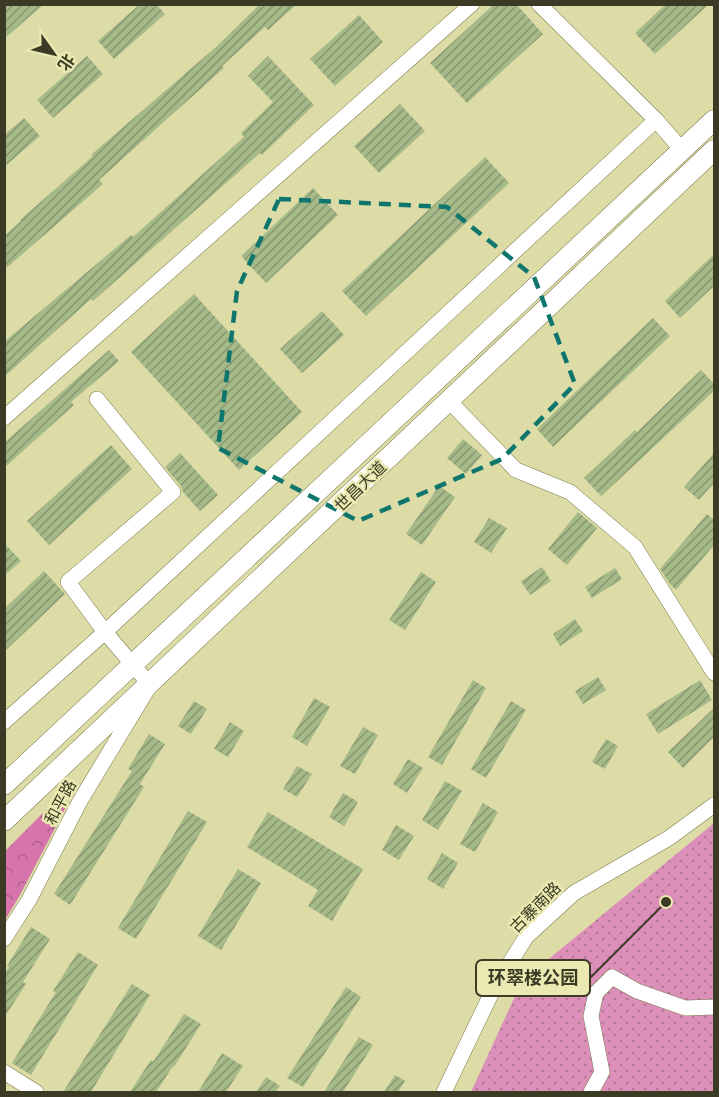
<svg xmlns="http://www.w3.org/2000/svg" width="719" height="1097" font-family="Helvetica,'Noto Sans SC',sans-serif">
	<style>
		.green { fill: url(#green-dots) }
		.forest { fill: url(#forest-crowns) }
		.building { fill: url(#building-hatch) }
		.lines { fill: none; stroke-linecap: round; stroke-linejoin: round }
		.minor-casing { stroke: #7d7b49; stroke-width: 16 }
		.major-casing { stroke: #7d7b49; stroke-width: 21 }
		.minor { stroke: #fff; stroke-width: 15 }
		.major { stroke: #fff; stroke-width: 20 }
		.marked { fill: none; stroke: #0f766e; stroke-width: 4.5; stroke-dasharray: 12 8; stroke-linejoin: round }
		.labels { text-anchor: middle; stroke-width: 5; stroke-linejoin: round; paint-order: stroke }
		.street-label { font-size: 16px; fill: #3b3b25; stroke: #eae9b2 }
		.leader { fill: none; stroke: #3b3b25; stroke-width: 2 }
		.callout-dot { fill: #3b3b25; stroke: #eae9b2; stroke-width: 2 }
		.callout { fill: #eae9b2; stroke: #3b3b25; stroke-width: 2 }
		.callout-label { font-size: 18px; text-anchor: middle; font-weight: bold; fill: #3b3b25 }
	</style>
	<defs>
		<pattern id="green-dots" width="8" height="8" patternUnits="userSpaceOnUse" patternTransform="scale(1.5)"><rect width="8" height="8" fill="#dc90b9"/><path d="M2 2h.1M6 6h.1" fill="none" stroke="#b47796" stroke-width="1.8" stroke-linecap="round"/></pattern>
		<pattern id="forest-crowns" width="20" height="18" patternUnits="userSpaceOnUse" patternTransform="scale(1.5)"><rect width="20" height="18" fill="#d774ac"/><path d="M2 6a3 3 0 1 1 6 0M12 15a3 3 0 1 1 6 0" fill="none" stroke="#b0608c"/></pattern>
		<pattern id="building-hatch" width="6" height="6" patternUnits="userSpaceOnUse" patternTransform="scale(1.5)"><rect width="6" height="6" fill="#a5b989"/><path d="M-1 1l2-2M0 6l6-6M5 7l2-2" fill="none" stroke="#889870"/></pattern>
	</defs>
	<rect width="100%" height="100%" fill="#dddca6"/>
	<!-- green -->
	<polygon class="green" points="714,823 714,1092 471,1092 522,981"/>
	<!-- forest -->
	<polygon class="forest" points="57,799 67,805 20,895 5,920 5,851"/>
	<!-- building -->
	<g class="building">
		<polygon points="8,4 44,4 4,39 4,8"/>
		<polygon points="140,4 156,4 165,14 114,59 98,41"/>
		<polygon points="260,4 297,4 268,30 265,27 222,66 224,68 99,180 103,184 4,270 4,236 21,221 20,220 93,156 91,155 216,47"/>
		<polygon points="494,4 516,4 543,34 467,103 430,63"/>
		<polygon points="666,4 709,4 655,54 635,33"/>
		<polygon points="359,15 383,42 335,86 310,59"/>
		<polygon points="87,56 103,74 53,118 37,100"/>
		<polygon points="268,56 314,105 262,155 260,153 93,301 91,299 4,377 4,342 131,235 133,237 244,137 241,133 273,102 248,76"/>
		<polygon points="400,104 425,131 379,173 354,146"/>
		<polygon points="24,118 40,136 4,167 4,135"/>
		<polygon points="485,157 509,183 366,316 342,291"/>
		<polygon points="313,188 338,215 266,283 241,256"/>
		<polygon points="714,254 714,286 680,318 665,301"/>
		<polygon points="194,294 302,412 239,470 131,352"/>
		<polygon points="322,311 344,335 302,373 280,349"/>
		<polygon points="653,318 670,336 553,447 537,429"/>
		<polygon points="109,350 119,361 71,402 74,405 4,468 4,443"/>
		<polygon points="701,370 714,384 714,391 601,496 584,478 635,430 637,432"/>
		<polygon points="463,439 482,455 466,474 447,458"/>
		<polygon points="111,445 132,469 49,545 27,521"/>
		<polygon points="180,453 218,495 200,511 183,492 181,486 165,467"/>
		<polygon points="714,453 714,483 699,500 684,487"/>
		<polygon points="439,486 455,497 422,545 406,534"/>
		<polygon points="578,512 597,528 567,565 548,549"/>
		<polygon points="707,514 714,520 714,545 676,590 670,584 660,569"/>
		<polygon points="489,518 507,528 491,553 474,542"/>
		<polygon points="4,543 21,561 4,576"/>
		<polygon points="542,567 551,581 530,595 521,581"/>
		<polygon points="615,568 622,579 592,598 585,587"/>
		<polygon points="44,571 65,594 4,652 4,609"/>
		<polygon points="421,572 436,582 405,630 389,620"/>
		<polygon points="575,619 583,631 560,646 553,634"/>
		<polygon points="598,677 606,690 583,704 575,691"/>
		<polygon points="473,680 486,688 442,765 428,757"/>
		<polygon points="700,680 712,700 658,734 646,714"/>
		<polygon points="314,698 330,707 307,746 292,737"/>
		<polygon points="194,701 207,709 191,734 178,726"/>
		<polygon points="511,701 526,710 486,778 471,769"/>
		<polygon points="714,708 714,737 683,768 668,752"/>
		<polygon points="230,722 244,731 228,757 214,749"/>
		<polygon points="363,727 378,735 355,774 340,766"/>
		<polygon points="149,734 165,744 140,784 144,787 70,905 54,894 132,771 128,769"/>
		<polygon points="606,739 618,746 605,769 592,762"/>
		<polygon points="408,759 423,768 407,793 393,784"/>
		<polygon points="297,766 312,774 297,797 283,789"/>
		<polygon points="445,781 462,791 438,830 422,820"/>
		<polygon points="343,793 358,802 344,826 329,817"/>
		<polygon points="483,803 498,812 475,852 460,844"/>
		<polygon points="188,811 207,822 136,939 118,928"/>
		<polygon points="268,812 363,869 332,921 308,906 318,890 247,847"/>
		<polygon points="396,825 414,836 399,860 382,850"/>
		<polygon points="442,853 458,863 443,889 427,879"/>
		<polygon points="238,869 261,883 221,950 198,936"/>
		<polygon points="31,927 50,939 23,982 26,984 4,1018 4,974 9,967 7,966"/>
		<polygon points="78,952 98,965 31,1075 12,1063 56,992 53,991"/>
		<polygon points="132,984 150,995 91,1092 63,1092"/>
		<polygon points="346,987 361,997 303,1087 287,1078"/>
		<polygon points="184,1014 201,1024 174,1067 173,1066 156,1092 130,1092 151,1060 153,1062"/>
		<polygon points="359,1037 373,1045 343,1092 324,1092"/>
		<polygon points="222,1053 243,1066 226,1092 198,1092"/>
		<polygon points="395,1075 405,1081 398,1092 384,1092"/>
		<polygon points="266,1077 280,1086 275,1092 256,1092"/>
	</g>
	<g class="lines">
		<defs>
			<g id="minor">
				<polyline points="539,4 656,120 682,150"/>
				<polyline points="449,401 516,470 570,492 635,547 714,673"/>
				<polyline points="4,418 472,4"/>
				<polyline points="4,722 105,632 656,120"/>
				<polyline points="4,939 29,900 80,801 150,685 105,632 68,582 173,492 97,399"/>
				<polyline points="4,1072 36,1092"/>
				<polyline points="444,1092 492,992 526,937 574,893 669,838 714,805"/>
				<polyline points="591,1092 602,1072 591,1016 596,993 612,977 637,991 685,1008 714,1007"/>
			</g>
			<g id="major">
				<polyline points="4,785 714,120"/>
				<polyline points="4,821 714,150"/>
			</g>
		</defs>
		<!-- minor casing -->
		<use href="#minor" class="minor-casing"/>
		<!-- major casing -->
		<use href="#major" class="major-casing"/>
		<!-- minor -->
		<use href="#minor" class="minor"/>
		<!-- major -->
		<use href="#major" class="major"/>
	</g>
	<!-- marked area -->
	<path class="marked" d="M279,199L447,207L534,277L575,384L502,459L358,521L218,448L237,291Z"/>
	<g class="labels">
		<!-- street labels -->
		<g class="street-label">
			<text transform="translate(360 486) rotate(-44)" y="6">世昌大道</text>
			<text transform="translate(60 802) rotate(-62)" y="6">和平路</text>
			<text transform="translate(535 907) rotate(-45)" y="6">古寨南路</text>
		</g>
	</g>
	<!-- callouts -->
	<path class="leader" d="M666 902L590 978"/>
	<circle class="callout-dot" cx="666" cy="902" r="6"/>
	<rect class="callout" x="476" y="960" width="114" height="36" rx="6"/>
	<g class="callout-label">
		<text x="533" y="984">环翠楼公园</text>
	</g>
	<!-- border -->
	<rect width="719" height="1097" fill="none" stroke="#3b3b25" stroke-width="12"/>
	<!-- north arrow -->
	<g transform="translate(54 54) rotate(124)" stroke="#eae9b2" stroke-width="4.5" paint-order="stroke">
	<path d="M0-4.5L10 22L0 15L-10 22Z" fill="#3b3b25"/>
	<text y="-9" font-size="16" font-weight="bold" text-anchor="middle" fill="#3b3b25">北</text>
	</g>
</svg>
